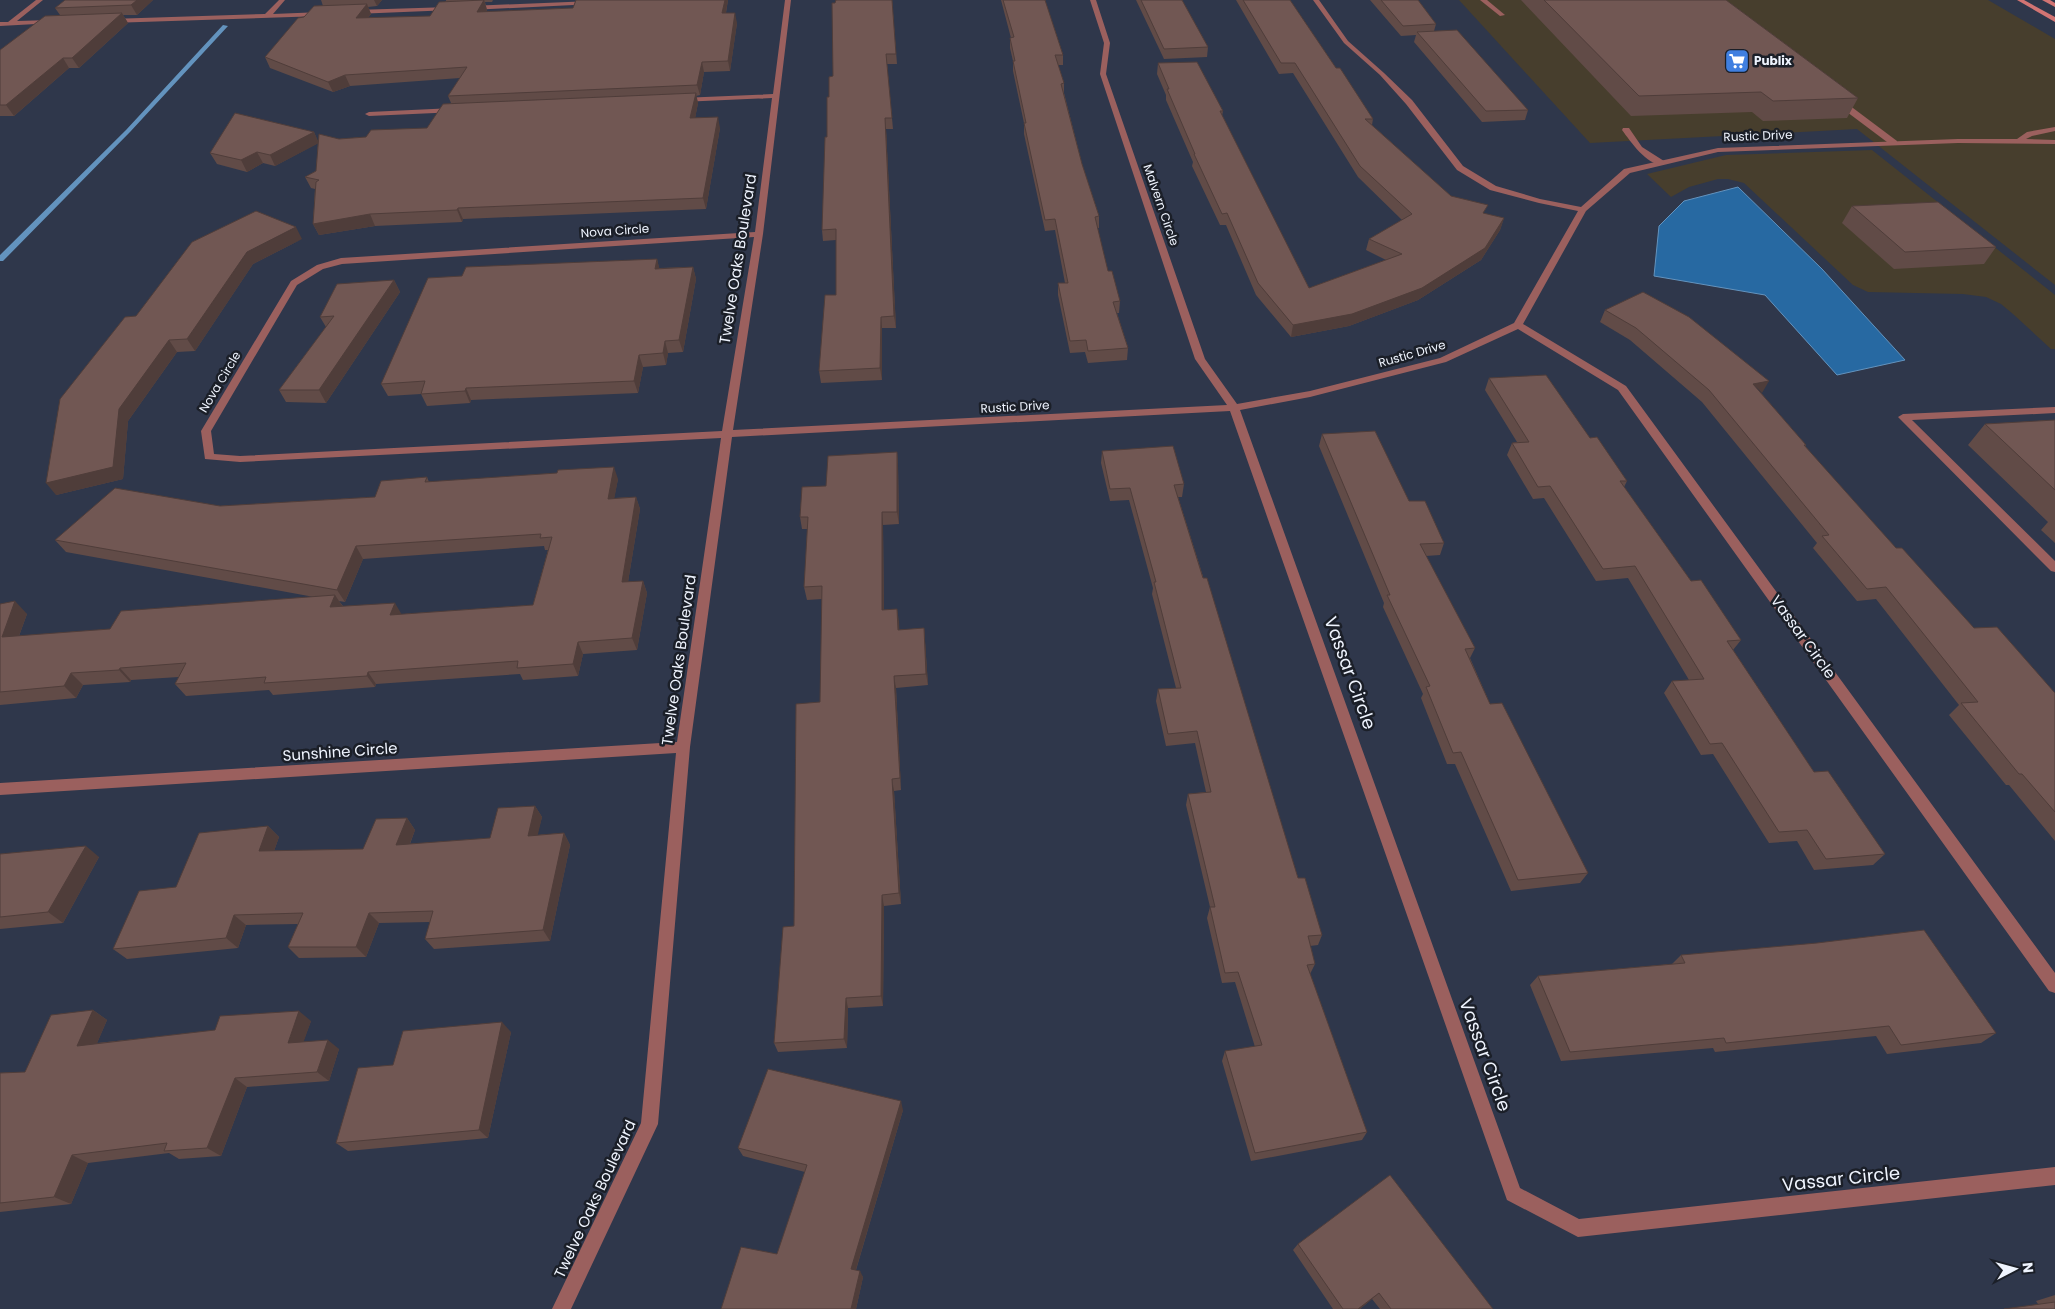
<svg xmlns="http://www.w3.org/2000/svg" width="2055" height="1309" font-family="Poppins,sans-serif">
	<style>
		.commercial { fill: #473e2d }
		.water { fill: #2769a2; stroke: #6393be }
		.lines { fill: none; stroke-linecap: round; stroke-linejoin: round }
		.stream { fill: #6393be; fill-rule: evenodd }
		.service { fill: #9b605e; fill-rule: evenodd }
		.minor { fill: #9b605e; fill-rule: evenodd }
		.secondary { fill: #d27473; fill-rule: evenodd }
		.wall { fill: #614b47; fill-rule: evenodd }
		.shaded-wall { fill: #4f3d3a }
		.building { fill: #715753; stroke: #4f3d3a }
		.labels { text-anchor: middle; stroke-width: 5; stroke-linejoin: round; paint-order: stroke }
		.far-poi-label { font-size: 12px; font-weight: bold; fill: #eff4fe; stroke: #1b1f28; text-anchor: start }
		.far-street-label { font-size: 12px; fill: #eff4fe; stroke: #1b1f28 }
		.street-label { font-size: 15px; fill: #eff4fe; stroke: #1b1f28 }
		.near-street-label { font-size: 18px; fill: #eff4fe; stroke: #1b1f28 }
	</style>
	<rect width="100%" height="100%" fill="#2f374b"/>
	<!-- commercial -->
	<g class="commercial">
		<polygon points="1459,0 1988,0 2055,39 2055,285 1857,129 1590,143"/>
		<polygon points="1872,150 2055,295 2055,349 2051,349 2013,314 2001,304 1986,297 1963,294 1868,292 1853,285 1744,183 1728,179 1718,179 1689,187 1671,197 1647,174 1726,155"/>
	</g>
	<!-- water -->
	<polygon class="water" points="1738,187 1822,269 1905,360 1837,375 1765,295 1654,276 1659,226 1684,201"/>
	<g class="lines">
		<!-- stream -->
		<polygon class="stream" points="223,25 228,26 130,132 3,261 0,261 0,255 126,130"/>
		<!-- service -->
		<g class="service">
			<polygon points="1480,0 1487,0 1505,15 1500,16"/>
			<polygon points="1835,99 1841,99 1897,141 1897,145 1891,145 1835,103"/>
			<path d="M1623,128H1629L1642,147L1664,161V165C1647,166 1631,142 1622,130Z"/>
			<polygon points="2055,407 2055,413 1912,420 2055,561 2055,572 2051,571 1898,417 1903,414"/>
		</g>
		<!-- minor -->
		<g class="minor">
			<polygon points="36,0 43,0 17,21 52,20 54,21 54,23 0,26 0,22 8,22"/>
			<polygon points="279,0 285,0 273,14 322,12 325,14 322,16 110,23 107,21 110,19 265,14"/>
			<path d="M785,0H791L763,234L733,430L1227,405L1195,359L1100,74L1104,43L1090,0H1096L1110,43L1106,74L1205,359L1237,404L1310,391L1440,358L1514,323L1578,211L1539,203L1490,190L1457,170L1406,104L1380,75L1344,43L1313,0H1319L1348,41L1384,73L1412,100L1463,166L1496,186L1540,199L1581,207L1624,169L1718,148L1958,139H2017L2027,132L2055,127V131L2032,136L2026,139L2055,140V144L1958,143L1718,152L1630,173L1586,211L1523,324L1626,386L2055,973V993L2049,991L1618,390L1518,329L1446,362L1310,397L1240,410L1520,1188L1579,1219L2055,1167V1185L1578,1237L1507,1200L1230,411L732,437L690,747L658,1124L571,1309H552L641,1123L676,753L0,795V783L677,742L721,438L240,462L205,459L201,431L291,281L317,265L341,258L755,232L772,98L681,102L677,100L681,98L773,94ZM754,237L722,431L240,456L214,454L211,431L297,285L323,269L342,264Z"/>
			<polygon points="592,1 594,4 470,10 467,8 470,6"/>
			<polygon points="450,7 453,9 452,10 355,14 352,12 355,10"/>
			<polygon points="454,108 457,108 457,112 369,116 365,114 369,112"/>
		</g>
		<!-- secondary -->
		<g class="secondary">
			<polygon points="2017,0 2024,0 2055,17 2055,22"/>
			<polygon points="2042,0 2050,0 2055,3 2055,7"/>
		</g>
	</g>
	<!-- wall -->
	<g class="wall">
		<polygon points="153,0 137,15 123,15 128,23 79,68 69,68 14,116 0,116 0,50 60,15 55,8"/>
		<polygon points="321,0 382,0 377,6 368,7 371,14 368,18 430,16 446,1 446,0 493,0 492,2 485,2 487,10 486,12 573,8 576,0 728,0 726,13 737,23 730,71 704,72 700,95 696,96 698,103 695,118 720,128 706,209 463,219 462,222 375,226 319,235 313,224 315,189 311,188 305,177 316,171 318,143 275,166 263,163 247,172 217,164 210,153 314,132 318,142 339,139 366,137 427,128 451,103 448,96 460,78 350,86 333,92 270,68 265,57 304,17 323,6"/>
		<polygon points="892,0 897,64 887,64 893,129 886,129 896,328 882,328 882,380 821,383 819,371 836,295 836,240 823,241 822,230 827,137 829,97 833,76"/>
		<polygon points="1001,0 1045,0 1063,55 1063,65 1058,65 1064,83 1064,93 1082,164 1099,216 1099,228 1097,228 1108,271 1120,301 1119,313 1117,313 1128,348 1127,360 1088,363 1085,352 1070,353 1058,295 1058,283 1065,283 1055,230 1045,231 1024,134 1024,123 1013,71 1013,61 1010,48 1010,38 1011,38"/>
		<polygon points="1136,0 1182,0 1208,47 1207,57 1164,59"/>
		<polygon points="1236,0 1290,0 1336,68 1373,119 1372,125 1451,196 1485,214 1504,218 1500,230 1481,260 1418,300 1349,326 1291,337 1256,295 1226,225 1220,225 1192,166 1193,162 1166,100 1166,95 1157,74 1158,63 1223,111 1222,116 1309,288 1386,260 1366,250 1369,239 1402,220 1358,177 1293,73 1279,74"/>
		<polygon points="1370,0 1418,0 1436,24 1434,31 1528,110 1525,120 1482,122 1414,42 1416,35 1401,36"/>
		<polygon points="1521,0 1726,0 1858,98 1847,118 1763,121 1752,112 1631,116"/>
		<polygon points="1852,206 1996,247 1984,264 1894,269 1842,223"/>
		<polygon points="302,239 253,264 195,351 177,352 128,421 123,479 56,495 136,316"/>
		<polygon points="657,259 659,268 693,267 696,279 683,352 668,353 666,365 643,367 638,393 471,400 470,403 427,406 421,394 388,396 381,384 462,276"/>
		<polygon points="394,280 400,292 326,403 286,402 279,390 326,327 320,317"/>
		<polygon points="1605,310 1761,393 1806,445 1805,447 1896,548 1974,628 2055,693 2055,841 2009,785 2006,785 1949,715 1959,705 1876,599 1857,601 1813,548 1817,543 1702,402 1630,340 1600,322"/>
		<polygon points="1489,378 1590,438 1627,481 1624,487 1691,581 1741,640 1733,650 1814,772 1885,854 1873,865 1814,870 1797,841 1769,843 1713,754 1701,755 1664,693 1672,681 1689,680 1628,578 1596,581 1544,498 1533,499 1507,455 1512,443 1517,442 1485,390"/>
		<polygon points="2055,420 2055,543 2041,530 2048,522 1968,445 1985,424"/>
		<polygon points="1322,434 1409,501 1444,543 1440,555 1426,556 1475,648 1470,658 1490,704 1588,873 1580,883 1511,891 1455,764 1447,764 1421,698 1423,694 1383,607 1384,603 1319,446"/>
		<polygon points="1102,451 1184,484 1182,497 1178,497 1298,878 1322,935 1318,945 1310,946 1315,964 1310,974 1367,1132 1362,1140 1251,1161 1222,1061 1225,1051 1255,1047 1235,982 1222,983 1207,918 1210,907 1186,805 1188,794 1206,792 1195,743 1166,746 1156,701 1158,689 1176,688 1152,594 1153,588 1129,500 1110,501 1101,463"/>
		<polygon points="897,452 898,465 899,524 883,525 884,610 897,609 899,630 924,628 928,685 896,688 901,790 894,791 901,904 884,906 883,1006 848,1008 847,1048 778,1052 774,1043 794,926 820,702 822,599 807,600 804,587 808,529 802,529 800,517 826,486"/>
		<path d="M427,477L429,482L618,479L614,498L636,497L640,509L628,582L643,581L647,593L637,650L583,654L578,676L523,680L520,674L376,684L375,687L273,695L269,690L186,696L175,684L179,677L131,680L130,682L83,685L76,698L0,705V604L27,614L19,636L110,629L314,597L66,552L55,540L220,506L375,497ZM544,546L545,550H548L533,605L402,615L343,606L339,601L345,602L363,559Z"/>
		<polygon points="535,806 542,817 537,835 564,833 570,845 550,941 434,949 425,939 430,922 379,923 366,957 299,958 288,947 298,924 246,925 238,948 127,959 113,949 176,887 268,826 279,837 274,851 363,849 407,818 415,830 410,844 490,838"/>
		<polygon points="0,854 99,857 63,923 0,929"/>
		<polygon points="1681,955 1996,1033 1981,1043 1887,1054 1876,1036 1715,1052 1713,1048 1561,1061 1530,985 1538,976 1672,964"/>
		<polygon points="93,1010 107,1020 97,1043 311,1021 303,1042 339,1049 329,1081 247,1087 221,1156 179,1159 169,1153 88,1163 71,1204 0,1212 0,1073 25,1072"/>
		<polygon points="511,1032 488,1138 348,1151 336,1143 393,1065"/>
		<polygon points="903,1110 856,1270 863,1277 856,1309 721,1309 777,1254 805,1172 743,1156 738,1148"/>
		<polygon points="1298,1244 1493,1309 1380,1309 1372,1299 1360,1309 1333,1309 1293,1250"/>
		<polygon points="2055,1295 2055,1309 2038,1304 2036,1301"/>
	</g>
	<!-- shaded-wall -->
	<g class="shaded-wall">
		<polygon points="137,0 153,0 137,15 131,5"/>
		<polygon points="374,0 382,0 377,6"/>
		<polygon points="484,0 487,10 480,22 477,12"/>
		<polygon points="725,0 728,0 724,23 722,13"/>
		<polygon points="367,4 371,14 360,28 356,18"/>
		<polygon points="122,13 128,23 79,68 72,58"/>
		<polygon points="735,13 737,23 730,71 728,61"/>
		<polygon points="63,58 69,68 14,116 6,105"/>
		<polygon points="702,62 704,72 700,95 697,85"/>
		<polygon points="345,75 350,86 333,92 328,82"/>
		<polygon points="696,93 698,103 693,129 690,118"/>
		<polygon points="718,117 720,128 706,209 703,198"/>
		<polygon points="885,118 886,129 896,328 894,316"/>
		<polygon points="314,132 319,143 275,166 270,155"/>
		<polygon points="257,152 263,163 247,172 241,160"/>
		<polygon points="458,208 463,219 462,222 457,210"/>
		<polygon points="370,214 375,226 319,235 313,224"/>
		<polygon points="1504,218 1500,230 1481,260 1418,300 1349,326 1291,337 1293,325"/>
		<polygon points="296,227 302,239 253,264 195,351 187,339 247,252"/>
		<polygon points="657,259 660,271 655,269"/>
		<polygon points="693,267 696,279 683,352 679,340"/>
		<polygon points="394,280 400,292 326,403 319,390"/>
		<polygon points="881,317 882,328 882,380 880,368"/>
		<polygon points="169,340 177,352 128,421 123,479 56,495 46,483"/>
		<polygon points="665,341 668,353 666,365 663,353"/>
		<polygon points="639,355 643,367 638,393 634,381"/>
		<polygon points="1769,381 1762,393 1753,384"/>
		<polygon points="466,388 471,400 470,403 465,391"/>
		<polygon points="897,452 898,465 899,524 897,512"/>
		<polygon points="614,467 618,479 612,511 608,499"/>
		<polygon points="636,497 640,509 626,594 622,582"/>
		<polygon points="882,512 883,525 884,622 882,610"/>
		<polygon points="356,546 363,559 345,602 337,590"/>
		<polygon points="643,581 647,593 637,650 632,638"/>
		<polygon points="335,595 343,607 330,607"/>
		<polygon points="15,601 27,614 14,649 2,637"/>
		<polygon points="395,603 402,615 390,615"/>
		<polygon points="897,609 899,621 900,642 898,630"/>
		<polygon points="924,628 925,640 928,685 926,674"/>
		<polygon points="578,642 583,654 578,676 573,664"/>
		<polygon points="120,668 131,680 130,682 119,670"/>
		<polygon points="368,672 376,684 375,687 367,676"/>
		<polygon points="71,673 83,685 76,698 64,686"/>
		<polygon points="894,676 896,688 901,790 900,778"/>
		<polygon points="892,779 894,791 901,904 899,893"/>
		<polygon points="535,806 542,817 535,847 528,836"/>
		<polygon points="407,818 415,830 405,856 396,845"/>
		<polygon points="268,826 279,837 270,862 259,851"/>
		<polygon points="564,833 570,845 550,941 543,930"/>
		<polygon points="86,846 99,857 63,923 48,912"/>
		<polygon points="882,895 884,906 883,1006 881,996"/>
		<polygon points="369,913 379,923 366,957 356,947"/>
		<polygon points="234,915 246,925 238,948 226,938"/>
		<polygon points="846,998 848,1008 847,1048 844,1039"/>
		<polygon points="93,1010 107,1020 92,1055 77,1046"/>
		<polygon points="299,1011 311,1021 300,1052 288,1043"/>
		<polygon points="502,1022 511,1032 488,1138 479,1130"/>
		<polygon points="328,1040 339,1049 329,1081 317,1072"/>
		<polygon points="235,1078 247,1087 221,1156 207,1148"/>
		<polygon points="901,1101 903,1110 854,1276 851,1269"/>
		<polygon points="72,1155 88,1163 71,1204 54,1197"/>
		<polygon points="860,1271 863,1277 856,1309 851,1309"/>
		<polygon points="1379,1293 1360,1309 1358,1309"/>
	</g>
	<!-- building -->
	<g class="building">
		<polygon points="65,0 137,0 131,5 55,8"/>
		<polygon points="484,0 477,12 573,8 576,0 725,0 722,13 735,13 728,61 702,62 697,85 448,96 467,67 345,75 328,82 265,57 298,18 304,17 314,6 367,4 356,18 430,16 439,2"/>
		<polygon points="836,0 892,0 896,54 886,54 892,118 885,118 894,316 881,317 880,368 819,371 825,295 836,295 836,229 822,230 825,137 827,137 827,97 829,97 829,77 833,76 832,3 835,3"/>
		<polygon points="1003,0 1045,0 1063,55 1055,55 1064,83 1061,84 1082,164 1099,216 1095,217 1108,271 1112,271 1120,301 1113,302 1128,348 1088,351 1086,340 1070,341 1058,283 1068,283 1055,219 1045,220 1024,123 1026,123 1013,61 1015,61 1010,38 1014,37"/>
		<polygon points="1141,0 1182,0 1208,47 1164,49"/>
		<polygon points="1243,0 1290,0 1336,68 1340,68 1373,119 1365,119 1451,196 1488,205 1483,213 1504,218 1485,248 1422,288 1352,314 1293,325 1258,283 1227,213 1222,214 1194,154 1195,154 1167,89 1169,89 1158,63 1197,62 1223,111 1220,111 1309,288 1402,254 1369,239 1412,214 1360,166 1295,63 1281,63"/>
		<polygon points="1381,0 1418,0 1436,24 1403,26"/>
		<polygon points="1544,0 1726,0 1858,98 1773,101 1761,92 1639,96"/>
		<polygon points="122,13 72,58 63,58 6,105 0,105 0,50 45,16"/>
		<polygon points="1457,30 1528,110 1486,111 1417,32"/>
		<polygon points="696,93 690,118 718,117 703,198 458,208 457,210 370,214 313,224 316,182 319,180 305,177 316,171 319,134 339,139 366,137 371,130 427,128 443,104"/>
		<polygon points="235,113 314,132 270,155 257,152 241,160 210,153"/>
		<polygon points="1938,202 1996,247 1905,252 1852,206"/>
		<polygon points="256,211 296,227 247,252 187,339 169,340 119,409 113,467 46,483 60,399 125,317 136,316 192,242"/>
		<polygon points="657,259 655,269 693,267 679,340 665,341 663,353 639,355 634,381 466,388 465,391 421,394 425,381 381,384 428,278 462,276 466,267"/>
		<polygon points="394,280 319,390 279,390 334,316 320,317 337,284"/>
		<polygon points="1643,292 1689,317 1769,381 1753,384 1806,445 1804,445 1896,548 1902,548 1974,628 1997,627 2055,693 2055,812 2022,774 2019,774 1961,703 1978,702 1886,587 1867,589 1822,536 1829,535 1709,390 1636,328 1605,310"/>
		<polygon points="1546,375 1590,438 1597,437 1627,481 1620,481 1691,581 1701,580 1741,640 1727,641 1814,772 1828,771 1885,854 1826,859 1807,830 1779,832 1722,743 1710,744 1672,681 1704,679 1635,566 1603,569 1550,486 1538,487 1512,443 1529,442 1489,378"/>
		<polygon points="2055,420 2055,490 1985,424"/>
		<polygon points="1375,431 1409,501 1425,501 1444,543 1420,544 1475,648 1465,649 1490,704 1502,703 1588,873 1518,880 1461,752 1453,753 1426,687 1430,686 1387,595 1390,595 1322,434"/>
		<polygon points="1173,446 1184,484 1174,485 1203,578 1207,578 1298,878 1305,878 1322,935 1308,936 1315,964 1307,965 1367,1132 1255,1153 1225,1051 1262,1045 1238,972 1225,973 1210,907 1215,907 1188,794 1211,792 1197,731 1168,734 1158,689 1181,688 1154,582 1156,582 1130,488 1110,489 1102,451"/>
		<polygon points="897,452 897,512 882,512 882,610 897,609 898,630 924,628 926,674 894,676 900,778 892,779 899,893 882,895 881,996 846,998 844,1039 774,1043 783,927 794,926 796,704 820,702 822,586 804,587 808,517 800,517 802,487 826,486 828,456"/>
		<polygon points="614,467 608,499 636,497 622,582 643,581 632,638 578,642 573,664 517,668 518,661 368,672 367,676 264,683 266,677 175,684 186,663 120,668 119,670 71,673 64,686 0,692 0,604 15,601 2,637 110,629 121,611 335,595 330,607 395,603 390,615 533,605 552,537 540,538 541,534 356,546 337,590 55,540 115,488 220,506 375,497 381,481 427,477 425,482 557,473 558,470"/>
		<polygon points="535,806 528,836 564,833 543,930 425,939 433,911 369,913 356,947 288,947 303,913 234,915 226,938 113,949 139,891 176,887 199,833 268,826 259,851 363,849 376,819 407,818 396,845 490,838 498,808"/>
		<polygon points="86,846 48,912 0,917 0,854"/>
		<polygon points="1924,930 1996,1033 1901,1045 1889,1026 1726,1043 1724,1038 1570,1052 1538,976 1685,963 1681,955 1817,943"/>
		<polygon points="93,1010 77,1046 215,1030 220,1016 299,1011 288,1043 328,1040 317,1072 235,1078 207,1148 164,1151 167,1143 72,1155 54,1197 0,1203 0,1073 25,1072 51,1015"/>
		<polygon points="502,1022 479,1130 336,1143 358,1068 393,1065 403,1031"/>
		<polygon points="768,1069 901,1101 851,1269 860,1271 851,1309 721,1309 741,1247 777,1254 807,1165 738,1148"/>
		<polygon points="1390,1175 1493,1309 1391,1309 1379,1293 1358,1309 1343,1309 1298,1244"/>
		<polygon points="2055,1302 2055,1309 2004,1309"/>
	</g>
	<!-- icons -->
	<defs>
		<symbol id="supermarket-square" viewBox="-11 -11 22 22"><rect x="-9" y="-9" width="18" height="18" rx="4" fill="#3f7fe0" stroke="#1b1f28"/><path d="M-6-5.5h2.5l.6 2H6L4.5 2H-2.5L-4.4-4H-6ZM-1.5 3.2a1.3 1.3 0 1 0 .1 0ZM3 3.2a1.3 1.3 0 1 0 .1 0Z" fill="#fff"/></symbol>
	</defs>
	<g fill-rule="evenodd">
		<use href="#supermarket-square" x="1723" y="47" width="28" height="28"/>
	</g>
	<g class="labels">
		<!-- far-poi labels -->
		<g class="far-poi-label">
			<text x="1754" y="65">Publix</text>
		</g>
		<!-- far-street labels -->
		<g class="far-street-label">
			<text transform="translate(1758 136) rotate(-2)" y="4">Rustic Drive</text>
			<text transform="translate(1161 205) rotate(71)" y="4">Malvern Circle</text>
			<text transform="translate(615 231) rotate(-4)" y="4">Nova Circle</text>
			<text transform="translate(1412 354) rotate(-16)" y="4">Rustic Drive</text>
			<text transform="translate(220 382) rotate(-59)" y="4">Nova Circle</text>
			<text transform="translate(1015 407) rotate(-3)" y="4">Rustic Drive</text>
		</g>
		<!-- street labels -->
		<g class="street-label">
			<text transform="translate(738 259) rotate(-81)" y="5">Twelve Oaks Boulevard</text>
			<text transform="translate(1803 637) rotate(54)" y="5">Vassar Circle</text>
			<text transform="translate(679 660) rotate(-82)" y="5">Twelve Oaks Boulevard</text>
			<text transform="translate(340 752) rotate(-4)" y="5">Sunshine Circle</text>
			<text transform="translate(595 1199) rotate(-65)" y="5">Twelve Oaks Boulevard</text>
		</g>
		<!-- near-street labels -->
		<g class="near-street-label">
			<text transform="translate(1350 673) rotate(70)" y="6">Vassar Circle</text>
			<text transform="translate(1485 1055) rotate(70)" y="6">Vassar Circle</text>
			<text transform="translate(1841 1179) rotate(-6)" y="6">Vassar Circle</text>
		</g>
	</g>
	<!-- north arrow -->
	<g transform="translate(2015 1269) rotate(84)" stroke="#1b1f28" stroke-width="4" paint-order="stroke">
	<path d="M0-4L9 19L0 12L-9 19Z" fill="#eff4fe"/>
	<text y="-8" font-size="14" font-weight="bold" text-anchor="middle" fill="#eff4fe">N</text>
	</g>
</svg>
